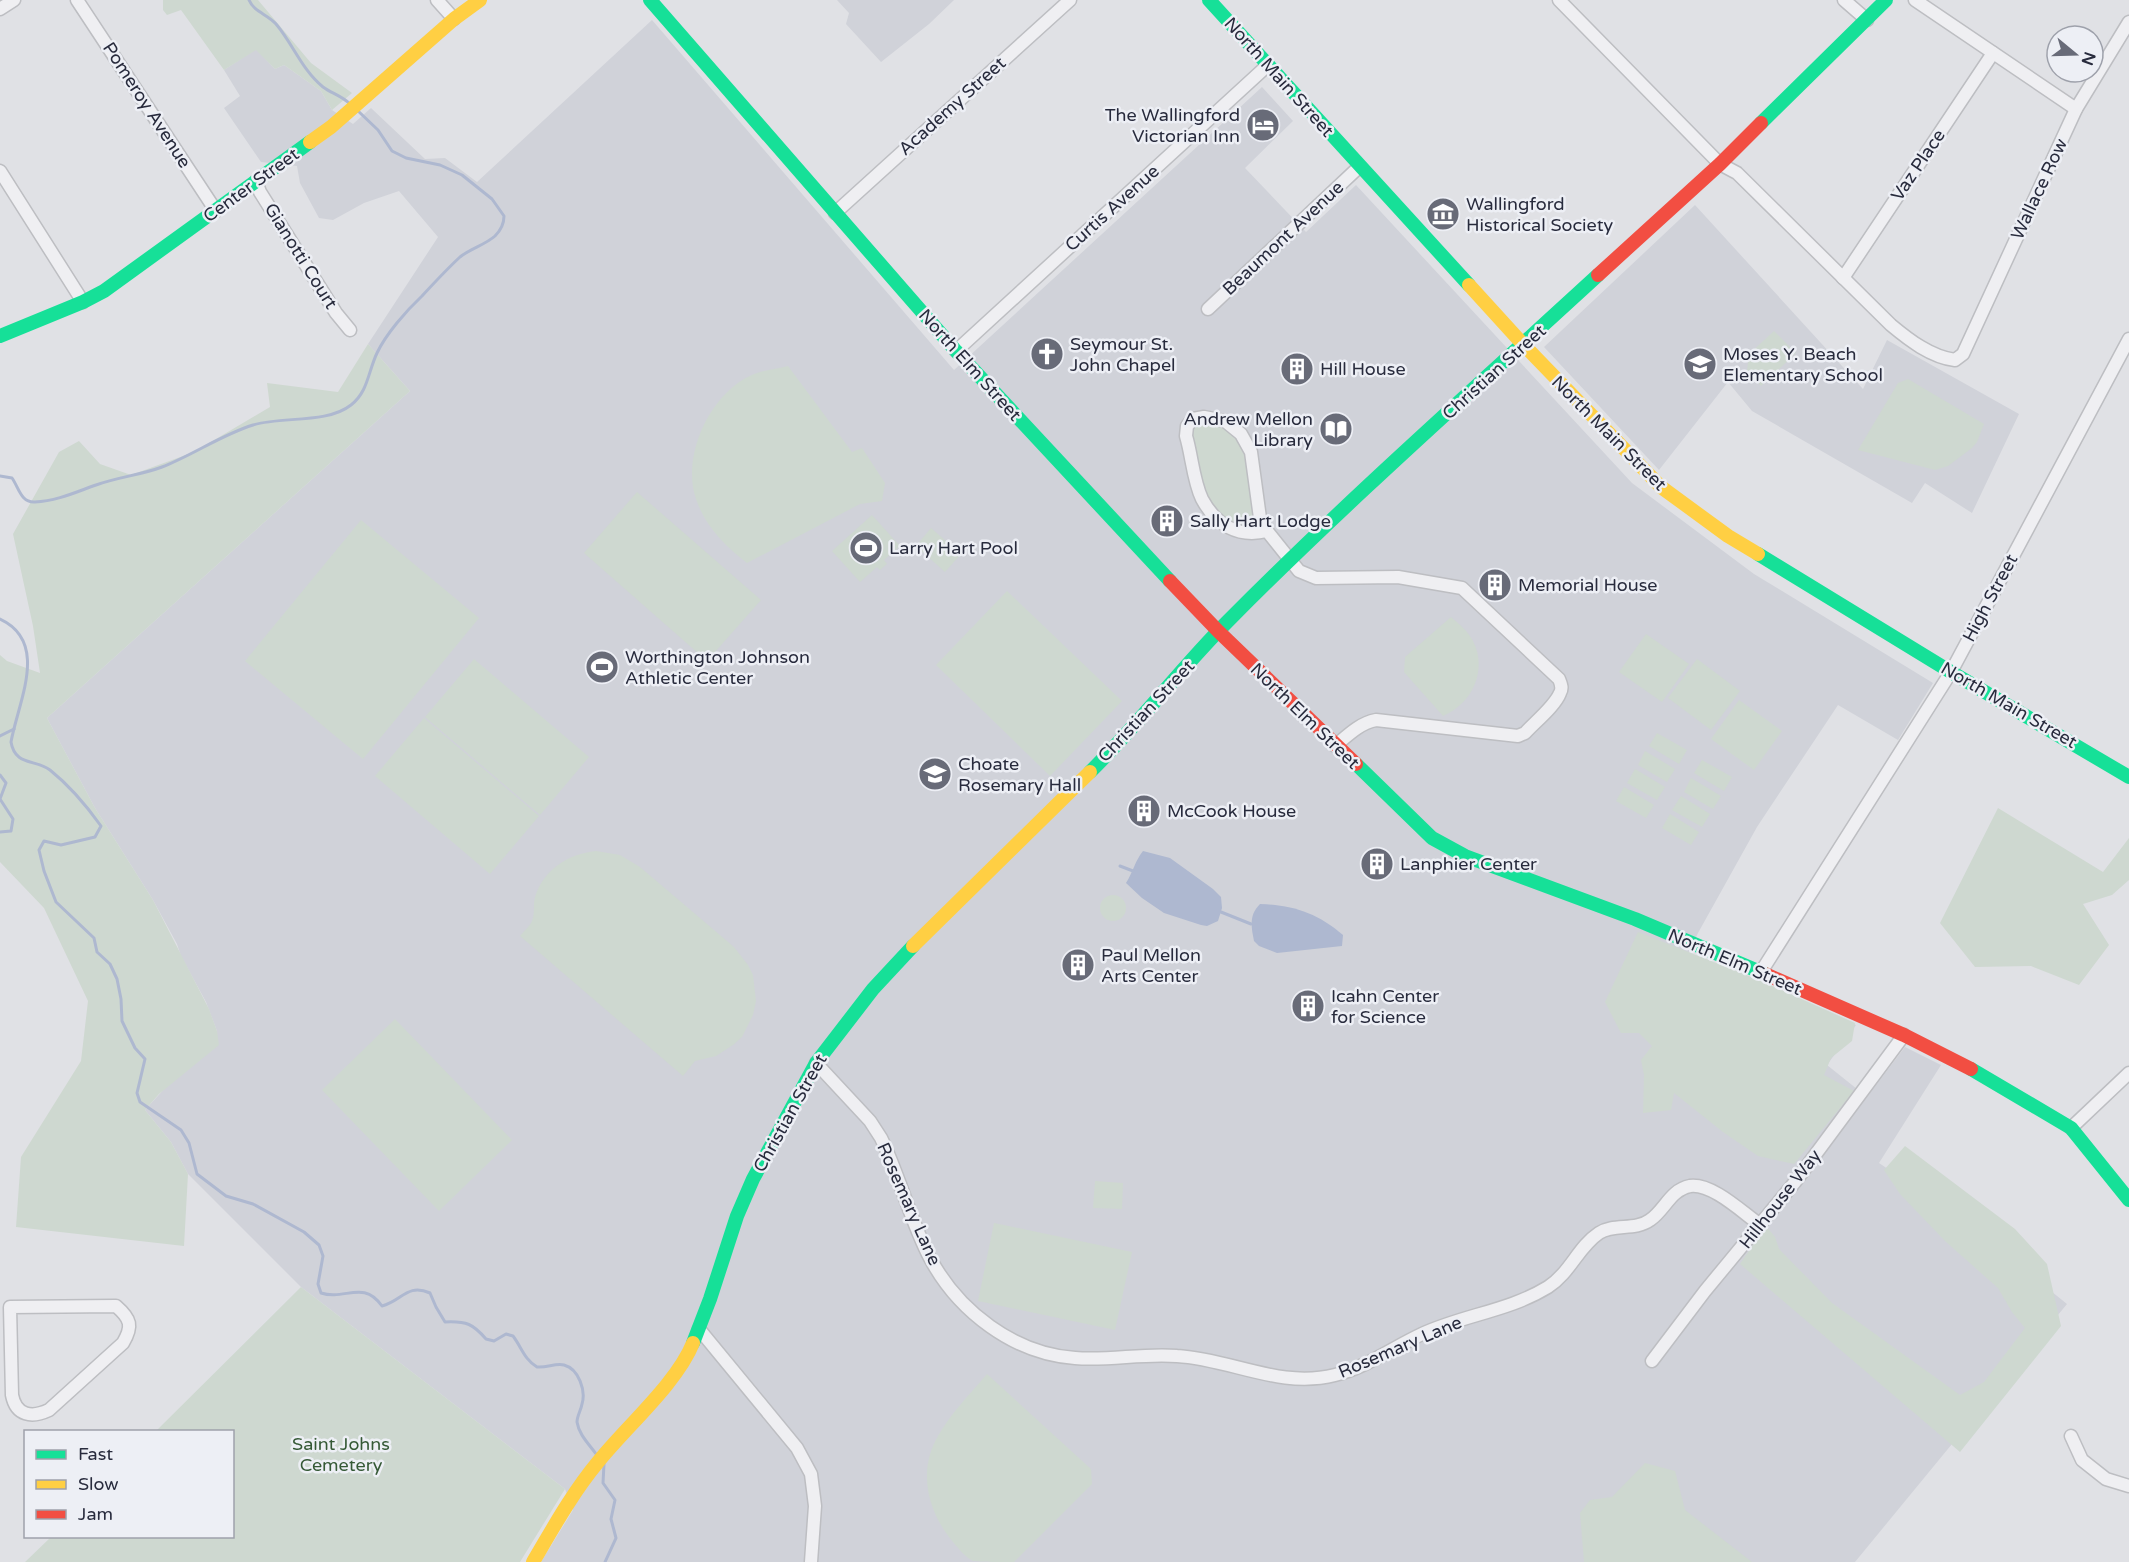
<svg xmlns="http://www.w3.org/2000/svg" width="2129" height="1562" font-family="'Varela Round',sans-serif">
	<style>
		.built { fill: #d0d2d9 }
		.green { fill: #ced8d0 }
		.water { fill: #aeb8d0 }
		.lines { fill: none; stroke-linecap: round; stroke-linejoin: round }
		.stream { stroke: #aeb8d0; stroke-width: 3 }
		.street-casing { stroke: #bdbec2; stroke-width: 15 }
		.street { stroke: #efeff2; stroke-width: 12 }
		.fast { stroke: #16e098; stroke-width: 14 }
		.slow { stroke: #ffcf43; stroke-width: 14 }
		.jam { stroke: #f24e42; stroke-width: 14 }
		.labels { text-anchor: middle; stroke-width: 5; stroke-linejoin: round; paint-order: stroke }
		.street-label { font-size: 18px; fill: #282b3d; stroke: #edeff5 }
		.poi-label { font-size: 18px; fill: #282b3d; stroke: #edeff5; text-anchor: start }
		.park-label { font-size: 18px; fill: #355936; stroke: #edeff5 }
	</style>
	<rect width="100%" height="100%" fill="#e0e1e5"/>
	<!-- built -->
	<g class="built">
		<polygon points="837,0 954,0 929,24 881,62 846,24 849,13"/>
		<polygon points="652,20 954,370 1262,87 1293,121 1245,168 1306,232 1356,185 1632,483 1754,574 1933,683 1898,740 1838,705 1757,827 1698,933 1688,954 1856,1025 1827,1065 1867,1097 1905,1047 1941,1065 1879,1163 1958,1216 2067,1304 1855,1562 541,1562 573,1510 565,1489 301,1287 188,1174 171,1142 145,1110 217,1031 206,1002 181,956 177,944 153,900 95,808 47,718 410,391 368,344 438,237 399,191 364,203 333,220 319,218 300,183 297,166 261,162 224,108 240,96 224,70 256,49 275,69 284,65 321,91 332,110 353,124 371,108 425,159 445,158 477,182"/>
		<polygon points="1695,205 1863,389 1887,340 2019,414 1972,513 1925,483 1912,503 1752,411 1728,382 1659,470 1544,347"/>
	</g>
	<!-- green -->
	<g class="green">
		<polygon points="163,0 258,0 311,63 352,93 332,110 321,91 284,65 275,69 256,50 224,70 181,10 167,15 163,10"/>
		<polygon points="1774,331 1796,353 1761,386 1747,371 1749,354"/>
		<polygon points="368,344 410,391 47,718 95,808 153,900 209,1009 217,1031 219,1045 159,1094 145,1110 171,1142 188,1174 184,1246 16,1227 21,1157 81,1061 88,1001 44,908 0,862 0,655 7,661 40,673 33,626 13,534 59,452 79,441 100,464 131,475 194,452 270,407 267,383 338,392"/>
		<path d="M788,366L852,452L862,448L885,483L882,501L860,504L747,563C725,546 705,526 696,499C681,456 710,393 752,375C763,370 777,369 788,366Z"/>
		<polygon points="1908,379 1984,424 1977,442 1972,448 1948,466 1935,470 1858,450 1898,383"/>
		<polygon points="1211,417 1234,426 1252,460 1263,532 1231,530 1202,498 1187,426"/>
		<polygon points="637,492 761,600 707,661 584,553"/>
		<polygon points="872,515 900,546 884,560 887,564 880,570 877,567 860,582 832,551"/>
		<polygon points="361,520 479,618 363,759 245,661"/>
		<polygon points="931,528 961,554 945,572 916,546"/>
		<polygon points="1007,591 1122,701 1050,776 936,665"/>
		<path d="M1451,617C1459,624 1468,631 1473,641C1488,670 1472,704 1443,716L1404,672L1405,657Z"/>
		<polygon points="1646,634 1689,664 1662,702 1619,672"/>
		<polygon points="474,659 589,757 540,815 425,717"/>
		<polygon points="1697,659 1740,691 1711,730 1668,698"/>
		<polygon points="1739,700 1782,731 1754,770 1711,739"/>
		<polygon points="424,718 539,816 490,874 375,776"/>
		<polygon points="1657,733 1687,750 1679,764 1649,746"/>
		<polygon points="1645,751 1675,769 1667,782 1638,765"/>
		<polygon points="1702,760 1732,777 1724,791 1694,773"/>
		<polygon points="1635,769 1665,787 1657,800 1627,783"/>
		<polygon points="1691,778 1721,796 1713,809 1684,792"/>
		<polygon points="1624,787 1654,805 1646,818 1616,801"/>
		<polygon points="1681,796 1710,814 1702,827 1672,810"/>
		<polygon points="1998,808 2103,872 2129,838 2129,880 2112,895 2083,904 2109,945 2079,985 2031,966 1975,967 1940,923"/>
		<polygon points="1670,814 1699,832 1691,845 1662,828"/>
		<path d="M596,851L620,855L640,867L734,947L748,965L753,975L756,1001L753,1015L742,1037L733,1045L716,1056L695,1061L683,1076L520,936C523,932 530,926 532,921C535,914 533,905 535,897C544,869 568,854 596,851Z"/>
		<circle cx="1113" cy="908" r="13"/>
		<polygon points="1638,932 1759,980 1855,1023 1852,1041 1831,1058 1824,1075 1854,1091 1794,1164 1758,1156 1723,1132 1674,1093 1671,1110 1643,1113 1644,1075 1641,1060 1652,1046 1639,1033 1621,1033 1605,1002"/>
		<polygon points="395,1019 512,1140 439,1211 322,1090"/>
		<polygon points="1905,1146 2015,1229 2047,1264 2061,1326 1960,1452 1740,1264 1766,1226 1775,1237 1779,1249 1832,1303 1960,1395 1984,1382 2025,1328 2012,1312 1998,1288 1945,1241 1900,1194 1884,1170"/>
		<polygon points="1095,1181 1123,1183 1122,1209 1093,1208"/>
		<polygon points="994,1223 1132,1252 1115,1330 978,1301"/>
		<polygon points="301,1287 565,1489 520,1562 25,1562 51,1537 232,1536 232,1432 156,1431"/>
		<path d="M987,1374L1091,1469L1092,1484L1014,1562C1005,1562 981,1562 973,1561C965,1557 959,1549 953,1542C928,1512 917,1472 938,1436C951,1413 970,1394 987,1374Z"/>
		<polygon points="1645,1463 1675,1471 1685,1510 1752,1562 1584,1562 1580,1513 1590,1500 1612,1497"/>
	</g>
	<!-- water -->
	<g class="water">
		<path d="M1143,851L1170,858L1213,889L1221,897L1222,908L1218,921L1207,926L1201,925L1164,913L1142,898L1126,883C1133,872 1135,861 1143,851Z"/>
		<path d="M1260,904C1293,905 1317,913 1343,935L1342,946L1277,953L1259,946L1254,941C1251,926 1249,915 1260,904Z"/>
	</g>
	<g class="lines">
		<!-- stream -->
		<g class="stream">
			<path d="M249,0C254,12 267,14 276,24C293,44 302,70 323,87C331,93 342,96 350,104"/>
			<path d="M0,476L12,478C19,488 21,503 35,502C57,501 76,492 96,485C118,477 141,475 162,467C193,455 221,435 253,425C282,416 327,424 351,405C368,392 368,372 377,353C386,334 406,311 422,296C434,283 447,269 460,257C471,248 485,245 495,236C501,230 504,223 504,216L492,199L462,175L440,165L406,158L392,151L378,130L357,110"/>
			<path d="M0,619C50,642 18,702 11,742C15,766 35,759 50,770C70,786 86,805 101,826L95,837L61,845L44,841L39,850L44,871L56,902L94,938L97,952L110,964L117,979L121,999L122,1021L135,1048L145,1059L137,1093L140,1102L181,1130L189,1143L197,1174L226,1196L253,1204L304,1232L319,1245L323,1256L318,1284L321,1293C345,1301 363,1279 382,1306C402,1301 407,1283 430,1293L436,1307L445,1322C467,1321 473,1324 486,1339L494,1341L506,1334L513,1336C522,1348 524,1359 537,1367C547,1368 555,1363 564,1365C579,1369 586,1391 582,1404C581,1410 577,1416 577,1422C579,1435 589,1444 596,1454"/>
			<polyline points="0,736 14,729"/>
			<polyline points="0,775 6,783 0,799 13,819 11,831 0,832"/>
			<polyline points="1120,866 1133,871"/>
			<polyline points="1221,912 1251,924"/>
			<polyline points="604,1464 603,1483 615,1500 611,1519 616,1538 605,1562"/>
		</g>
		<defs>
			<g id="street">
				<polyline points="77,0 216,211"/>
				<polyline points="437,0 454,19"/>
				<path d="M1559,0L1720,164L1737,173L1891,325C1909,340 1931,357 1955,360L1963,354L2076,109L2129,22"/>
				<polyline points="1844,0 1867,20"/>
				<polyline points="1915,0 2076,109"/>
				<polyline points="0,9 14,0"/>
				<polyline points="0,171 83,302"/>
				<polyline points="256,181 260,192 336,313 350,330"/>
				<polyline points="835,213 1070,0"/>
				<polyline points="1843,278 1993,53"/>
				<polyline points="1208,309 1359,167"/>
				<polyline points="956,351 1268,65"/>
				<path d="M1267,531C1238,538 1216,525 1202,499C1193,480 1192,456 1186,436L1187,426L1193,419L1204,417L1225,421L1241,434L1251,452L1260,518L1267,531L1299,571L1316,578L1398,577L1462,588L1559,679C1561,684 1563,688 1560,693C1555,706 1535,722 1525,733L1518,736L1376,720C1360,723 1348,735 1335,746"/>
				<polyline points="1761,972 1951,672 2129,339"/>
				<path d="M816,1063L870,1121L881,1138C900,1177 910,1220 930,1258C958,1311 1014,1354 1075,1358C1109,1361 1143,1353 1177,1356C1231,1359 1280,1389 1335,1375C1367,1367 1392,1348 1422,1334C1463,1315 1509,1311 1548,1287C1570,1273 1578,1247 1599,1233C1614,1223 1635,1231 1650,1220C1665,1210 1670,1190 1690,1186C1712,1183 1742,1212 1759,1224"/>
				<polyline points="2071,1128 2129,1073"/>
				<path d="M116,1306C131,1319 133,1326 123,1343L49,1410C32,1418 16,1416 12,1395L10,1307Z"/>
				<polyline points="699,1329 797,1448 811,1474 815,1506 811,1562"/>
				<polyline points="1652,1361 1705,1291 1795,1182 1904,1035"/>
				<polyline points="2071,1436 2082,1460 2106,1479 2129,1486"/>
			</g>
		</defs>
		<!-- street casing -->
		<use href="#street" class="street-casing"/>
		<!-- street -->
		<use href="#street" class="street"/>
		<!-- fast -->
		<g class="fast">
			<polyline points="650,0 956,351 1170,581"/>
			<polyline points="1209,0 1469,285"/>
			<polyline points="1761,123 1886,0"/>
			<polyline points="0,336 83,302 104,291 310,142"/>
			<polyline points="1758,554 1951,672 2129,777"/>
			<polyline points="1356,764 1432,838 1465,856 1635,919 1765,974"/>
			<path d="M1090,772C1139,724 1180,669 1229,620C1347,501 1474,389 1598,275"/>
			<polyline points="1971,1069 2071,1128 2129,1200"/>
			<polyline points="693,1343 710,1299 737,1216 753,1179 816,1063 873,989 913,946"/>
		</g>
		<!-- slow -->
		<g class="slow">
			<polyline points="310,142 331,127 454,19 480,0"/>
			<polyline points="1469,285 1520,341 1661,487 1728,536 1758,554"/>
			<polyline points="913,946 1090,772"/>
			<path d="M533,1562C553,1528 573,1492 598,1462C626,1427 677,1383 693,1343"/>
		</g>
		<!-- jam -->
		<g class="jam">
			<polyline points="1598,275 1720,164 1761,123"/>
			<polyline points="1170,581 1218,631 1356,764"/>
			<polyline points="1765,974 1904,1035 1971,1069"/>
		</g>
	</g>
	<!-- icons -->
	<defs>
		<symbol id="hotel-disc" viewBox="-11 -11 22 22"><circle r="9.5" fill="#686b78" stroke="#edeff5"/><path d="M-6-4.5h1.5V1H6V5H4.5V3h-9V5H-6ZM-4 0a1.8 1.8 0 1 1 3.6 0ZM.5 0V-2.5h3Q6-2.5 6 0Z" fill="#fff"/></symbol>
		<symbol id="museum-disc" viewBox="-11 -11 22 22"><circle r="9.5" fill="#686b78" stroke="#edeff5"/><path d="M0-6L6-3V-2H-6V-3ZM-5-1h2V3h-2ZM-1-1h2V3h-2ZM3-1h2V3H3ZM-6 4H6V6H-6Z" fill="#fff"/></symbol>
		<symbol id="church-disc" viewBox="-11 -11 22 22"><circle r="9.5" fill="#686b78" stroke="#edeff5"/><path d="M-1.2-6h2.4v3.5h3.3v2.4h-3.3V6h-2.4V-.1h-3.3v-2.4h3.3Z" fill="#fff"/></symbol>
		<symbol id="school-disc" viewBox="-11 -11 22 22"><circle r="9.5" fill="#686b78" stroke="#edeff5"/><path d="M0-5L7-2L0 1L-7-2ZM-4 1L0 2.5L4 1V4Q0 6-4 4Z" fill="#fff"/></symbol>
		<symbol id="building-disc" viewBox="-11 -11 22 22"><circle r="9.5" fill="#686b78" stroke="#edeff5"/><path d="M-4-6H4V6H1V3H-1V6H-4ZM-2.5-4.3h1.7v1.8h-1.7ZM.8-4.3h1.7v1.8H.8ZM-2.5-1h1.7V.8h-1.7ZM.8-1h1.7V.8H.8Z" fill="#fff"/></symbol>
		<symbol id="library-disc" viewBox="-11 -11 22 22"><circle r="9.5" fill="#686b78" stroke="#edeff5"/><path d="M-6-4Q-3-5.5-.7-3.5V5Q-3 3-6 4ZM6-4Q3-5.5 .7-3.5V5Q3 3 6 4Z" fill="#fff"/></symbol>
		<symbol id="stadium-disc" viewBox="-11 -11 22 22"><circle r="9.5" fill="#686b78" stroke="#edeff5"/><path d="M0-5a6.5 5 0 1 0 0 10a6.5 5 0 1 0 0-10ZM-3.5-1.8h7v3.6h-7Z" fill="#fff"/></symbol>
		<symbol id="university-disc" viewBox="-11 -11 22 22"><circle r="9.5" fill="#686b78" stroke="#edeff5"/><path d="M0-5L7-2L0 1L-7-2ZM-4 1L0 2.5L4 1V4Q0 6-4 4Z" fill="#fff"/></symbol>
	</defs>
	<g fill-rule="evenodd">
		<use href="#hotel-disc" x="1244" y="106" width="38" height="38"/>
		<use href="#museum-disc" x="1424" y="195" width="38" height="38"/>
		<use href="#church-disc" x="1028" y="335" width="38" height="38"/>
		<use href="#school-disc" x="1681" y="345" width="38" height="38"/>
		<use href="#building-disc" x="1278" y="350" width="38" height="38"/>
		<use href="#library-disc" x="1317" y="410" width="38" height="38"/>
		<use href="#building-disc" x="1148" y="502" width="38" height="38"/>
		<use href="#stadium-disc" x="847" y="529" width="38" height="38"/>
		<use href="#building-disc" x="1476" y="566" width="38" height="38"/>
		<use href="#stadium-disc" x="583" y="648" width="38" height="38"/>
		<use href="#university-disc" x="916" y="755" width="38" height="38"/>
		<use href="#building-disc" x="1125" y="792" width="38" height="38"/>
		<use href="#building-disc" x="1358" y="845" width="38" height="38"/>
		<use href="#building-disc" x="1059" y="946" width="38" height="38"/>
		<use href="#building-disc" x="1289" y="987" width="38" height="38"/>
	</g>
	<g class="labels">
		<!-- street labels -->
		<g class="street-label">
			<text transform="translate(1279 77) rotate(48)" y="6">North Main Street</text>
			<text transform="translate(147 105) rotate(57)" y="6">Pomeroy Avenue</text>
			<text transform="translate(952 106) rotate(-42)" y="6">Academy Street</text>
			<text transform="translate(1918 165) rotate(-56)" y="6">Vaz Place</text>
			<text transform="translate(251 185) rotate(-36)" y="6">Center Street</text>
			<text transform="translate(2039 189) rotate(-65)" y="6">Wallace Row</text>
			<text transform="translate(1112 208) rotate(-42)" y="6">Curtis Avenue</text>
			<text transform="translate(1283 238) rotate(-43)" y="6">Beaumont Avenue</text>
			<text transform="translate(301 256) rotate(58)" y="6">Gianotti Court</text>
			<text transform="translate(970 365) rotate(48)" y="6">North Elm Street</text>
			<text transform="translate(1494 372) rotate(-42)" y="6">Christian Street</text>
			<text transform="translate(1609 433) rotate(45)" y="6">North Main Street</text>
			<text transform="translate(1990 598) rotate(-62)" y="6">High Street</text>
			<text transform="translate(2009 705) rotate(30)" y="6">North Main Street</text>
			<text transform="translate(1146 711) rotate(-47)" y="6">Christian Street</text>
			<text transform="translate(1305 716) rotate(44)" y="6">North Elm Street</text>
			<text transform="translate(1735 962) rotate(23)" y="6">North Elm Street</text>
			<text transform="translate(790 1113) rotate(-61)" y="6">Christian Street</text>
			<text transform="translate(1780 1199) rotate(-52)" y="6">Hillhouse Way</text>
			<text transform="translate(909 1204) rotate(66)" y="6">Rosemary Lane</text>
			<text transform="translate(1400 1347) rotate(-23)" y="6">Rosemary Lane</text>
		</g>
		<!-- poi labels -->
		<g class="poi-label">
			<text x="1240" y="121" text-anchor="end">The Wallingford<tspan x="1240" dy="21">Victorian Inn</tspan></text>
			<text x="1466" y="210">Wallingford<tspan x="1466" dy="21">Historical Society</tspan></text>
			<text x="1070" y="350">Seymour St.<tspan x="1070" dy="21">John Chapel</tspan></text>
			<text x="1723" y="360">Moses Y. Beach<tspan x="1723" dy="21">Elementary School</tspan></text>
			<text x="1320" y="375">Hill House</text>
			<text x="1313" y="425" text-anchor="end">Andrew Mellon<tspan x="1313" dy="21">Library</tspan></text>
			<text x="1190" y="527">Sally Hart Lodge</text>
			<text x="889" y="554">Larry Hart Pool</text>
			<text x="1518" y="591">Memorial House</text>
			<text x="625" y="663">Worthington Johnson<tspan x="625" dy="21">Athletic Center</tspan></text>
			<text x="958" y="770">Choate<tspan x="958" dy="21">Rosemary Hall</tspan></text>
			<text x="1167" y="817">McCook House</text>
			<text x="1400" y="870">Lanphier Center</text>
			<text x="1101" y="961">Paul Mellon<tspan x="1101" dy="21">Arts Center</tspan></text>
			<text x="1331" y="1002">Icahn Center<tspan x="1331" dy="21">for Science</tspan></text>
		</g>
		<!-- park labels -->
		<g class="park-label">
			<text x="341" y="1450">Saint Johns<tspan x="341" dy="21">Cemetery</tspan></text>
		</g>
	</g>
	<!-- legend -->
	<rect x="24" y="1430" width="210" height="108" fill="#edeff5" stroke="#9ea1ab" stroke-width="1.5"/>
	<rect x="36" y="1450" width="30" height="9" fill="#16e098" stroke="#9ea1ab" stroke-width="1.5"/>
	<text x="78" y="1460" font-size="18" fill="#282b3d">Fast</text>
	<rect x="36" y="1480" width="30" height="9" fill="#ffcf43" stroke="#9ea1ab" stroke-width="1.5"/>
	<text x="78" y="1490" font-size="18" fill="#282b3d">Slow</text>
	<rect x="36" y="1510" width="30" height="9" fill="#f24e42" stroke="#9ea1ab" stroke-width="1.5"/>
	<text x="78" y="1520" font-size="18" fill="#282b3d">Jam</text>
	<!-- north arrow -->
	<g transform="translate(2075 54) rotate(109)"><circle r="28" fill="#edeff5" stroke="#9ea1ab" stroke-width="1.5"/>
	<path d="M0-4.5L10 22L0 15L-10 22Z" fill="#686b78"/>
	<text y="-9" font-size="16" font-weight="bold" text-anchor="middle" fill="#282b3d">N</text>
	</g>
</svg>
